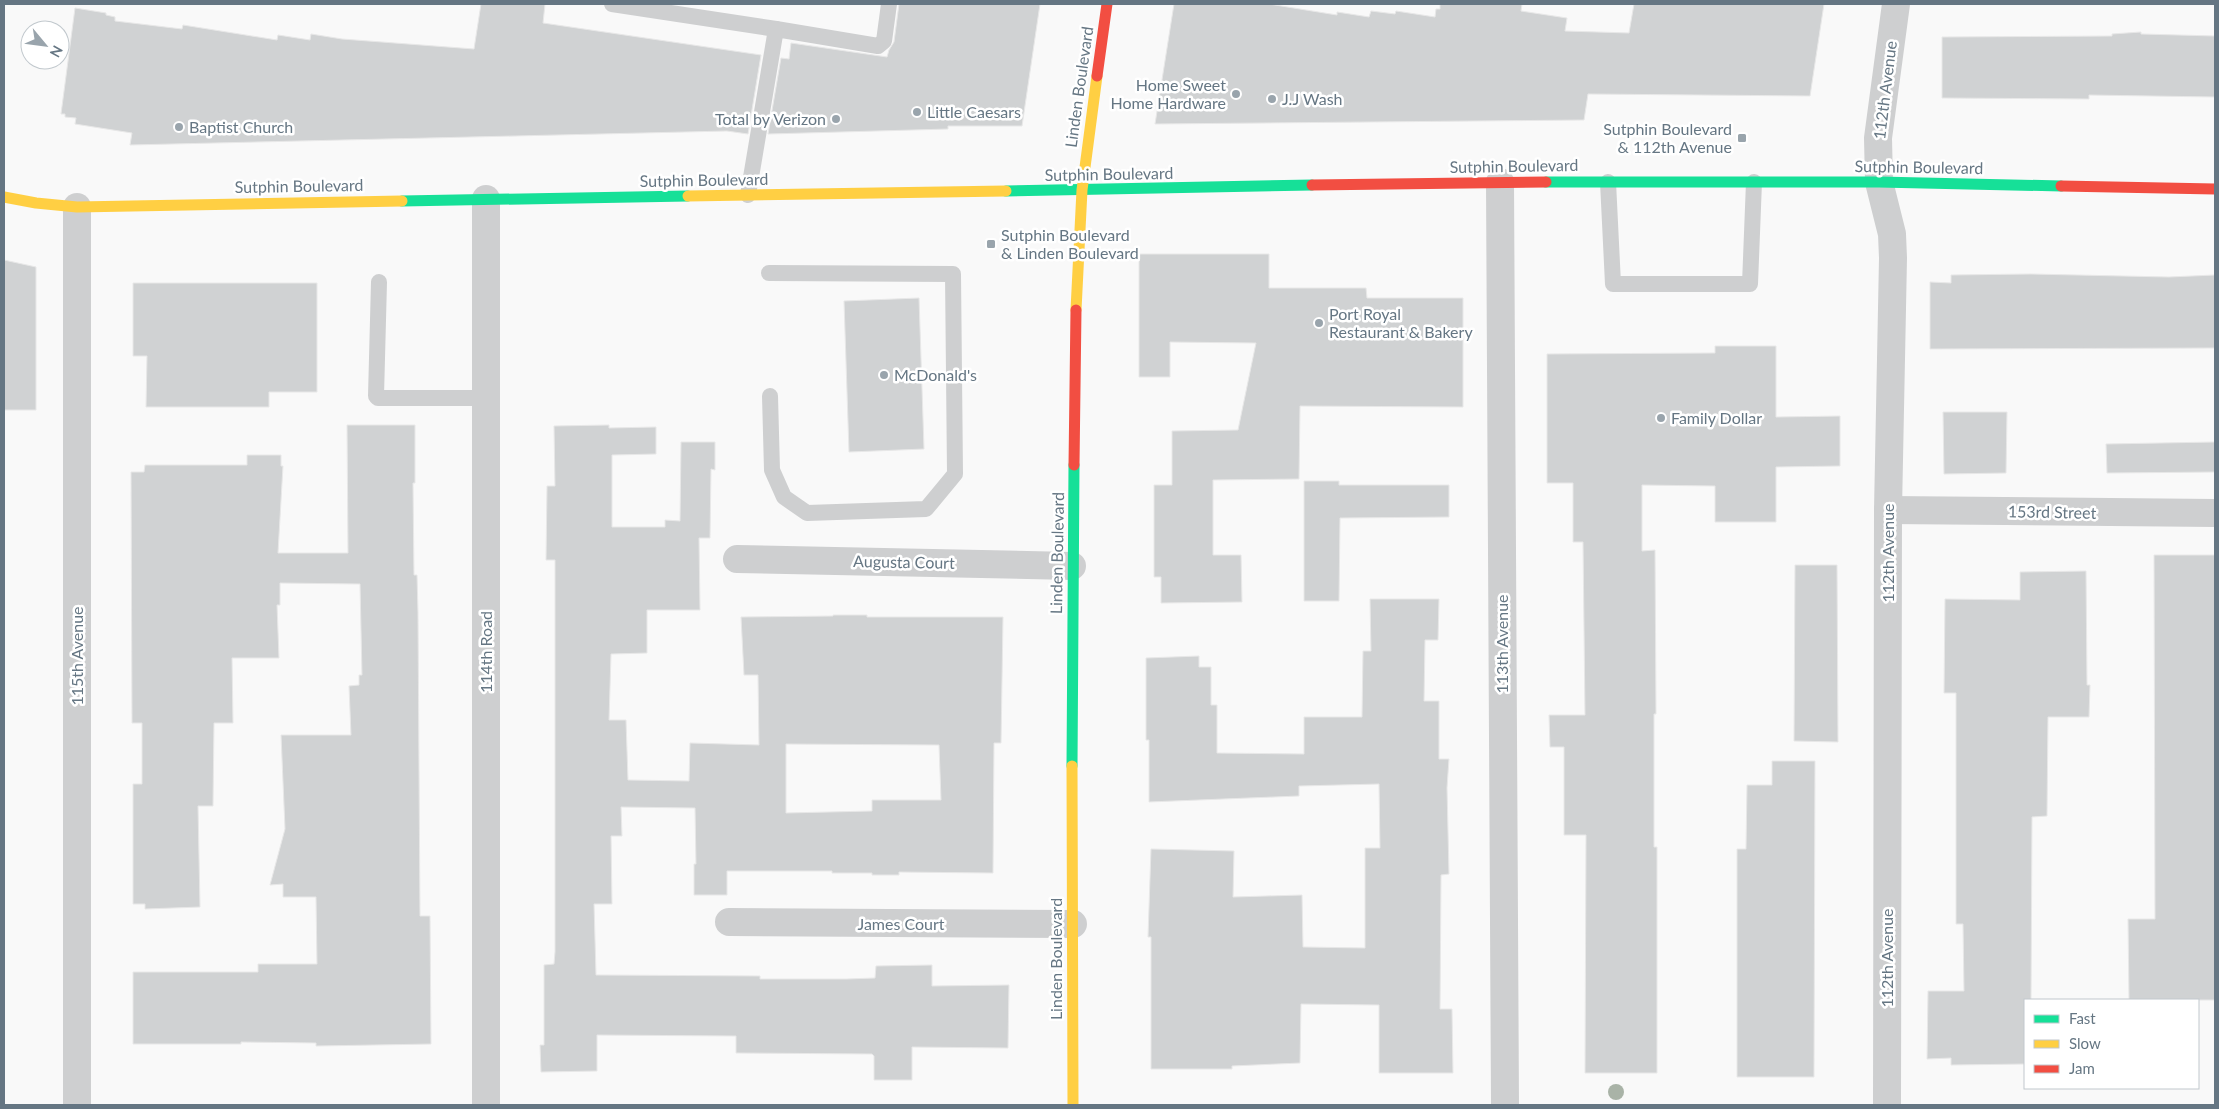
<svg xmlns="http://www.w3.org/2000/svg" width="2219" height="1109" font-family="Lato,sans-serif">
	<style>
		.building { fill: #d0d2d3; stroke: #e8e8e8; fill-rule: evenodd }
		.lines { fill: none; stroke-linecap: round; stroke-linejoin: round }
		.lane { stroke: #cecfd0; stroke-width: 16 }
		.street { stroke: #cecfd0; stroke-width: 28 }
		.fast { stroke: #16e098; stroke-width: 11 }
		.slow { stroke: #ffcf43; stroke-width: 11 }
		.jam { stroke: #f24e42; stroke-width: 11 }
		.tree { fill: #a9b3a7 }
		.poi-dot { fill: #99a4ac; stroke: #fff; stroke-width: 2 }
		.labels { text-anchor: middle; stroke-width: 5; stroke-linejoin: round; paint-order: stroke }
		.poi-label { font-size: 16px; fill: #657683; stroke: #fff; text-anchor: start }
		.street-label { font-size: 16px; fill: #657683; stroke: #fff }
	</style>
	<rect width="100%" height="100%" fill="#f9f9f9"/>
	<!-- building -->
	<g class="building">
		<polygon points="481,4 545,4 543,23 761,55 748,134 727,131 130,145 132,133 75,124 76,118 65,117 65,114 61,114 75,8 106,13 106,15 115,17 115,21 182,29 183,25 277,40 278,35 310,40 311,34 342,39 474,49"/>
		<polygon points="899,4 1040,4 1022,126 948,126 948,129 768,134 781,58 789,59 791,43 887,57 889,50 894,42"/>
		<polygon points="1174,4 1269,4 1337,15 1337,12 1369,17 1371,11 1395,14 1396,11 1435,17 1436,9 1440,9 1440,4 1522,4 1521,11 1567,18 1565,31 1629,33 1634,4 1824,4 1810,96 1588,94 1584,120 1155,124"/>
		<polygon points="2141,32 2141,34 2215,36 2215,97 2089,95 2089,99 1942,98 1942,37 2112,36 2112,34"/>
		<polygon points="1139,254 1269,254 1269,288 1366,288 1367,298 1463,298 1463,407 1300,406 1299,479 1213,480 1213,555 1241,555 1242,602 1161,603 1161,577 1154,577 1154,485 1172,485 1172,431 1238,430 1256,343 1170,342 1170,377 1139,377"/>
		<polygon points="4,260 36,267 36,410 4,410"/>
		<polygon points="2031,274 2169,277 2215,275 2215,348 1930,349 1930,282 1951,283 1951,275"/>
		<polygon points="133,283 317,283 317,392 269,392 269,407 146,407 147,356 133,356"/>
		<polygon points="919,298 924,449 849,452 844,301"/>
		<polygon points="1715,346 1776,346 1776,417 1840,416 1840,466 1776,467 1776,522 1715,522 1715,486 1642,485 1642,551 1655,550 1656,714 1654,714 1654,847 1657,847 1657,1073 1585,1073 1586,835 1564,835 1564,747 1550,747 1549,715 1585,715 1583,542 1573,542 1573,483 1547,483 1547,354 1715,353"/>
		<polygon points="1943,412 2007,412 2006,473 1944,474"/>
		<polygon points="347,425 415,425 415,483 413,483 414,575 417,575 418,613 420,916 430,916 431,1044 316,1046 316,1043 241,1042 241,1044 133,1044 133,972 258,972 258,964 317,964 316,897 283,897 283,884 270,885 285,829 281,735 351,735 349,686 359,685 359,675 362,675 360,584 280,583 280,605 277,605 279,658 232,658 233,723 214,723 213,806 198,806 200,907 145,909 145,904 133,904 133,784 142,784 142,723 132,723 131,472 144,472 145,465 247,465 247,455 281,455 281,466 283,466 278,553 348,553"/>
		<path d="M609,425V428L656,427V454L612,455V527H665V520L680,521L681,442H715V470L711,469L710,538H699L700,610H647V653L611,654L609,720H626L628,780L689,781L690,743L759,745L758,675H744L741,617L833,616V615H867V617H1003L1001,743H994L993,873L899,872V875H872V873H832V871H727V895H694V864H696L695,808L621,807L622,836H611L612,904H594L596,975L760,976V979H847L875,978L876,966L932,965V986L1009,985L1008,1048L912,1047V1080H874V1056L872,1054L736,1053V1036L597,1035V1071L541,1072L540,1045H544V965L554,964L555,952V560H546L547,486H555L554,426ZM786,744L939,745L941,800H872V811L786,813Z"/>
		<polygon points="2215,442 2215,472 2107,473 2106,444"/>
		<polygon points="1304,481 1339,481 1339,485 1449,485 1449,517 1340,518 1339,601 1304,601"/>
		<polygon points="2154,555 2215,555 2215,1000 2129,1000 2128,919 2155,919"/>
		<polygon points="1795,565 1837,565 1838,742 1794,741"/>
		<polygon points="2086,571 2087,685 2090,685 2089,717 2048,717 2047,816 2032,817 2031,1000 2025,1000 2025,1064 1951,1065 1951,1058 1927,1059 1928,991 1964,991 1963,924 1956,924 1956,693 1944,693 1945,599 2020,600 2020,572"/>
		<polygon points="1370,599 1439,599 1438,640 1425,640 1424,701 1439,701 1439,759 1449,759 1447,788 1449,874 1441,875 1440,1009 1452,1009 1453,1073 1379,1073 1379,1005 1301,1004 1300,1063 1232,1066 1232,1069 1151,1069 1151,937 1148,937 1151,849 1234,851 1233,897 1302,895 1303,947 1365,948 1365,848 1380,848 1379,784 1299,786 1299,796 1149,802 1149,740 1146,740 1146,658 1199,656 1199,667 1211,667 1211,705 1217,705 1217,753 1304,754 1304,717 1362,717 1363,651 1371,651"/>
		<polygon points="1772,761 1815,761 1814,1077 1737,1077 1737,849 1746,849 1747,785 1772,785"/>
	</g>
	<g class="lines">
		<!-- lane -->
		<g class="lane">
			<polyline points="612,4 776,29"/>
			<polyline points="1608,182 1613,284 1750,284 1754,182"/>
			<polyline points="748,195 776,29 878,46 884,41 889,4"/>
			<polyline points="769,273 953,274 955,474 926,509 807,513 784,497 772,470 770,396"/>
			<polyline points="379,282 376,396 378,398 485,398"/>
		</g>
		<!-- street -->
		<g class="street">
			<polyline points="1500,182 1505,1105"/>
			<polyline points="1888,510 2215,513"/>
			<polyline points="737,559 1072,566"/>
			<polyline points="729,922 1073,924"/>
			<polyline points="77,1105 77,207"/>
			<polyline points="486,1105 486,199"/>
			<polyline points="1887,1105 1888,510 1893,258 1892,234 1879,182 1878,138 1896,4"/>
		</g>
		<!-- fast -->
		<g class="fast">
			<polyline points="1546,182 1879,182 2061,186"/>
			<polyline points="1006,191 1312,185"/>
			<polyline points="402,201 688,196"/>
			<polyline points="1072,766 1074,465"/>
		</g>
		<!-- slow -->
		<g class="slow">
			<polyline points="688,196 1006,191"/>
			<polyline points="4,197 36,203 77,207 402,201"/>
			<polyline points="1076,310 1082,190 1097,76"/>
			<polyline points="1072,766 1073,1105"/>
		</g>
		<!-- jam -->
		<g class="jam">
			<polyline points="1097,76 1107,4"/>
			<polyline points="1312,185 1546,182"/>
			<polyline points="2061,186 2215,189"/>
			<polyline points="1074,465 1076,310"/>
		</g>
	</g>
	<!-- trees -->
	<circle class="tree" cx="1616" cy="1092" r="8"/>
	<!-- markers -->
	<g class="poi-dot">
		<circle cx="1236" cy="94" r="5"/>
		<circle cx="1272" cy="99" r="5"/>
		<circle cx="917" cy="112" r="5"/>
		<circle cx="836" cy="119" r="5"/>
		<circle cx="179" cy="127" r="5"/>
		<rect x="1737" y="133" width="10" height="10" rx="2.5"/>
		<rect x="986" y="239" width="10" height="10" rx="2.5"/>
		<circle cx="1319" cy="323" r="5"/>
		<circle cx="884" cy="375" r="5"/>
		<circle cx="1661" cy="418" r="5"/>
	</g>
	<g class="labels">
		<!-- poi labels -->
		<g class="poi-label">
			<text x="1226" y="91" text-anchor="end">Home Sweet<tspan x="1226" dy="18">Home Hardware</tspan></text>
			<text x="1282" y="105">J.J Wash</text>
			<text x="927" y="118">Little Caesars</text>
			<text x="826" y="125" text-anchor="end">Total by Verizon</text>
			<text x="189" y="133">Baptist Church</text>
			<text x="1732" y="135" text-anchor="end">Sutphin Boulevard<tspan x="1732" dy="18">&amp; 112th Avenue</tspan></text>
			<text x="1001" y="241">Sutphin Boulevard<tspan x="1001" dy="18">&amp; Linden Boulevard</tspan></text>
			<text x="1329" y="320">Port Royal<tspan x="1329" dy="18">Restaurant &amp; Bakery</tspan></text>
			<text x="894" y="381">McDonald's</text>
			<text x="1671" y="424">Family Dollar</text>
		</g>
		<!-- street labels -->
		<g class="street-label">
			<text transform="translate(1079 87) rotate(-82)" y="6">Linden Boulevard</text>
			<text transform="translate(1885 90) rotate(-83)" y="6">112th Avenue</text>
			<text transform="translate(1514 166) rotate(-1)" y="6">Sutphin Boulevard</text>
			<text transform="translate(1919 167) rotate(1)" y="6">Sutphin Boulevard</text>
			<text transform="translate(1109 174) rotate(-1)" y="6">Sutphin Boulevard</text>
			<text transform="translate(704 180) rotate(-1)" y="6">Sutphin Boulevard</text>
			<text transform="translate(299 186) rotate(-1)" y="6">Sutphin Boulevard</text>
			<text transform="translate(2052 512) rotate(1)" y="6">153rd Street</text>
			<text transform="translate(1057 553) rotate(-89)" y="6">Linden Boulevard</text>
			<text transform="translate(1888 553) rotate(-90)" y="6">112th Avenue</text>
			<text transform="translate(904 562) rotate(1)" y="6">Augusta Court</text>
			<text transform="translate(1502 644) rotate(-90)" y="6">113th Avenue</text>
			<text transform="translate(486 652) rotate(-90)" y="6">114th Road</text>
			<text transform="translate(77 656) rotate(-90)" y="6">115th Avenue</text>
			<text x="901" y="930">James Court</text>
			<text transform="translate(1887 958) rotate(-90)" y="6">112th Avenue</text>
			<text transform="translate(1056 959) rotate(-90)" y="6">Linden Boulevard</text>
		</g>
	</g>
	<!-- border -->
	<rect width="2219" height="1109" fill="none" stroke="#657683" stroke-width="10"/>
	<!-- legend -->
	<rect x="2024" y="999" width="175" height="90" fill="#ffffff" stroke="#c1c8cd"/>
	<rect x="2034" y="1015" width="25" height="8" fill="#16e098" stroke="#c1c8cd"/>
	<text x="2069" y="1024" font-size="15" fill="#657683">Fast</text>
	<rect x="2034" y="1040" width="25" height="8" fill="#ffcf43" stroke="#c1c8cd"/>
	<text x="2069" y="1049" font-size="15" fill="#657683">Slow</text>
	<rect x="2034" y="1065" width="25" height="8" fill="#f24e42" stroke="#c1c8cd"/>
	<text x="2069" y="1074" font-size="15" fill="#657683">Jam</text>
	<!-- north arrow -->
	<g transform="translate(45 45) rotate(119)"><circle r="24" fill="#ffffff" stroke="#c1c8cd"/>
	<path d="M0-4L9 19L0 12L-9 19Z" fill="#99a4ac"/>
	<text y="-8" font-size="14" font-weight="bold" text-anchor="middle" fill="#657683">N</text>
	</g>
</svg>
